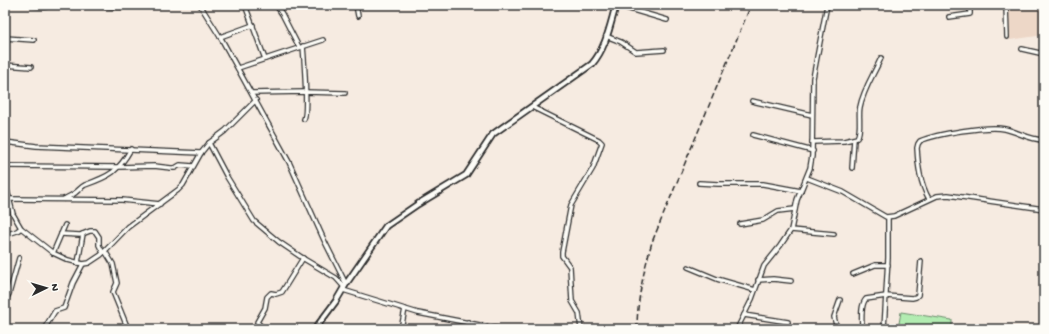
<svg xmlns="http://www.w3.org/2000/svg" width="1049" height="334" font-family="'Gochi Hand',sans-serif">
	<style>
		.built { fill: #edd7c7 }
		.green { fill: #b2ecb1; stroke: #6e8c6e }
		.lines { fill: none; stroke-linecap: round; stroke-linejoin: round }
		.minor-casing { stroke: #2b2b2b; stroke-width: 6 }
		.tertiary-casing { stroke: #2b2b2b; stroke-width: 8 }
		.minor { stroke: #fdfcf7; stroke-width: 3.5 }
		.tertiary { stroke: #fdfcf7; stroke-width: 4.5 }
		.rail { stroke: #2b2b2b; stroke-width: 1.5; stroke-dasharray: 6 3; stroke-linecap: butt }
	</style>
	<rect width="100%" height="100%" fill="#f6ebe1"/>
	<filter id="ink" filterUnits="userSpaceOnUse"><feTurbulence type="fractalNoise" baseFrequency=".025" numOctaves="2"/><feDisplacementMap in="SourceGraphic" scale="8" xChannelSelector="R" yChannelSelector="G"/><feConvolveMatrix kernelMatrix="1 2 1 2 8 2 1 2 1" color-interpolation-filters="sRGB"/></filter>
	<g filter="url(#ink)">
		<!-- built -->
		<polygon class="built" points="1007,5 1044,5 1044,35 1010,40"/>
		<!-- green -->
		<polygon class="green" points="901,312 952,320 952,329 898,329"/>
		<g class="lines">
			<defs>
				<g id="minor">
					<polyline points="33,5 45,7 50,5"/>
					<polyline points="88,5 120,7 129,5"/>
					<polyline points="200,5 222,40 289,162 324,240 346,284"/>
					<polyline points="245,5 265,59"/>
					<polyline points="276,5 282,14 299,47"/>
					<polyline points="356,5 358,16"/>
					<polyline points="616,5 667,20"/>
					<polyline points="1006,5 1007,37"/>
					<polyline points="949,17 970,14 970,5"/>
					<polyline points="606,36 621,42 636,52 664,50"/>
					<polyline points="220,37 253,25"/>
					<polyline points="5,38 34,40"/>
					<path d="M303,46C304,57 308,112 304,119"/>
					<polyline points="1022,49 1044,54"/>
					<polyline points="5,65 31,67"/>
					<polyline points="238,68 323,40"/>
					<polyline points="252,93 305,92 345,93"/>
					<polyline points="752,101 812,115"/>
					<polyline points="532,107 599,140 602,143 593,168 571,205 562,252 562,256 570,267 572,301 579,313 581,329"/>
					<polyline points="753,135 813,151"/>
					<polyline points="5,142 36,146 201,153"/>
					<path d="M812,142L844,141L857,138C862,130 858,116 860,107C863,90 874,74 881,58"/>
					<polyline points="209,143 227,177 254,221 279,242 304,259 336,278 344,287"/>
					<polyline points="5,166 119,167 154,166 171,168 175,168 180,165 193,166"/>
					<polyline points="852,168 854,139"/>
					<polyline points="807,178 843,192 886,217 894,216 937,196 948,195 1044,209"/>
					<polyline points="5,182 13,214 21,228 53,253 68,260 83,264 89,263 101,255 128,227 178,190 183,185 201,153 209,143 225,131 256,100"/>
					<polyline points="699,183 718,184 763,184 801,191"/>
					<polyline points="9,199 122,200 160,204"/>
					<path d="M64,199C68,197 72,195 75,193C79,190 81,187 85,185C110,176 118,172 131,149"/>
					<path d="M929,199C920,183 918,166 917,148L918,144L920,141C936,134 988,125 1005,129C1018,132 1030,140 1044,140"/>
					<polyline points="740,224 763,220 778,211 795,209"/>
					<polyline points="791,230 834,234"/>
					<polyline points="61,234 80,235 90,231 95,231 99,237 99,245 103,253"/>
					<polyline points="5,235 17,231 21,228"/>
					<polyline points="105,251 113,264 117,283 113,292 128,329"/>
					<polyline points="53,253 65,225"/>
					<polyline points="78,263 83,234"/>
					<polyline points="688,267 717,279 755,290"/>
					<polyline points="853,274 875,265 888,265"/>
					<polyline points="758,280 773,279 791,281"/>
					<polyline points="343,290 418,313 500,329"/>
					<polyline points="5,301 9,294 19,258"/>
					<polyline points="744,315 788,322"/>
					<polyline points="44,329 55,311 64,308 73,283 83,264"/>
					<polyline points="266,329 261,326 257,322 265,308 267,297 271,293 276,294 282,292 303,258"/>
					<polyline points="401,329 405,309"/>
					<polyline points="466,329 468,322"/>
					<polyline points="737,329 752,299 764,266 780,246 791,230 797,200 810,168 812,156 813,78 827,5"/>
					<polyline points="837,329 834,317 840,300"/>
					<path d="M862,329C862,320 860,305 866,299L886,296L912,298L916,297L918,295L921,261"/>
					<polyline points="884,329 888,258 888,218"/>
				</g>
				<path id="tertiary" d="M315,329L336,301L346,284L386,226L418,204L466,175L493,134L592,64C606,48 610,25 616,5"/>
			</defs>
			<!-- minor casing -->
			<use href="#minor" class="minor-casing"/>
			<!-- tertiary casing -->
			<use href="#tertiary" class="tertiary-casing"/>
			<!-- minor -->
			<use href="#minor" class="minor"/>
			<!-- tertiary -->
			<use href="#tertiary" class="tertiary"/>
			<!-- rail -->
			<path class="rail" d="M637,329C637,299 644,270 652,242L751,5"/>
		</g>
	</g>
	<!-- margin -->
	<rect width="1049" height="334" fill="none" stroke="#fdfcf7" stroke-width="20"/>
	<rect x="10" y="10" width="1029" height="314" fill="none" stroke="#2b2b2b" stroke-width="1.5" filter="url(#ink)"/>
	<!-- north arrow -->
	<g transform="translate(46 288) rotate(85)" stroke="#fdfcf7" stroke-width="3" paint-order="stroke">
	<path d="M0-3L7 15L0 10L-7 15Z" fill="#2b2b2b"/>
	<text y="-6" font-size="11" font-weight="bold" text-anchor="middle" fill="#2b2b2b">N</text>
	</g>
</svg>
